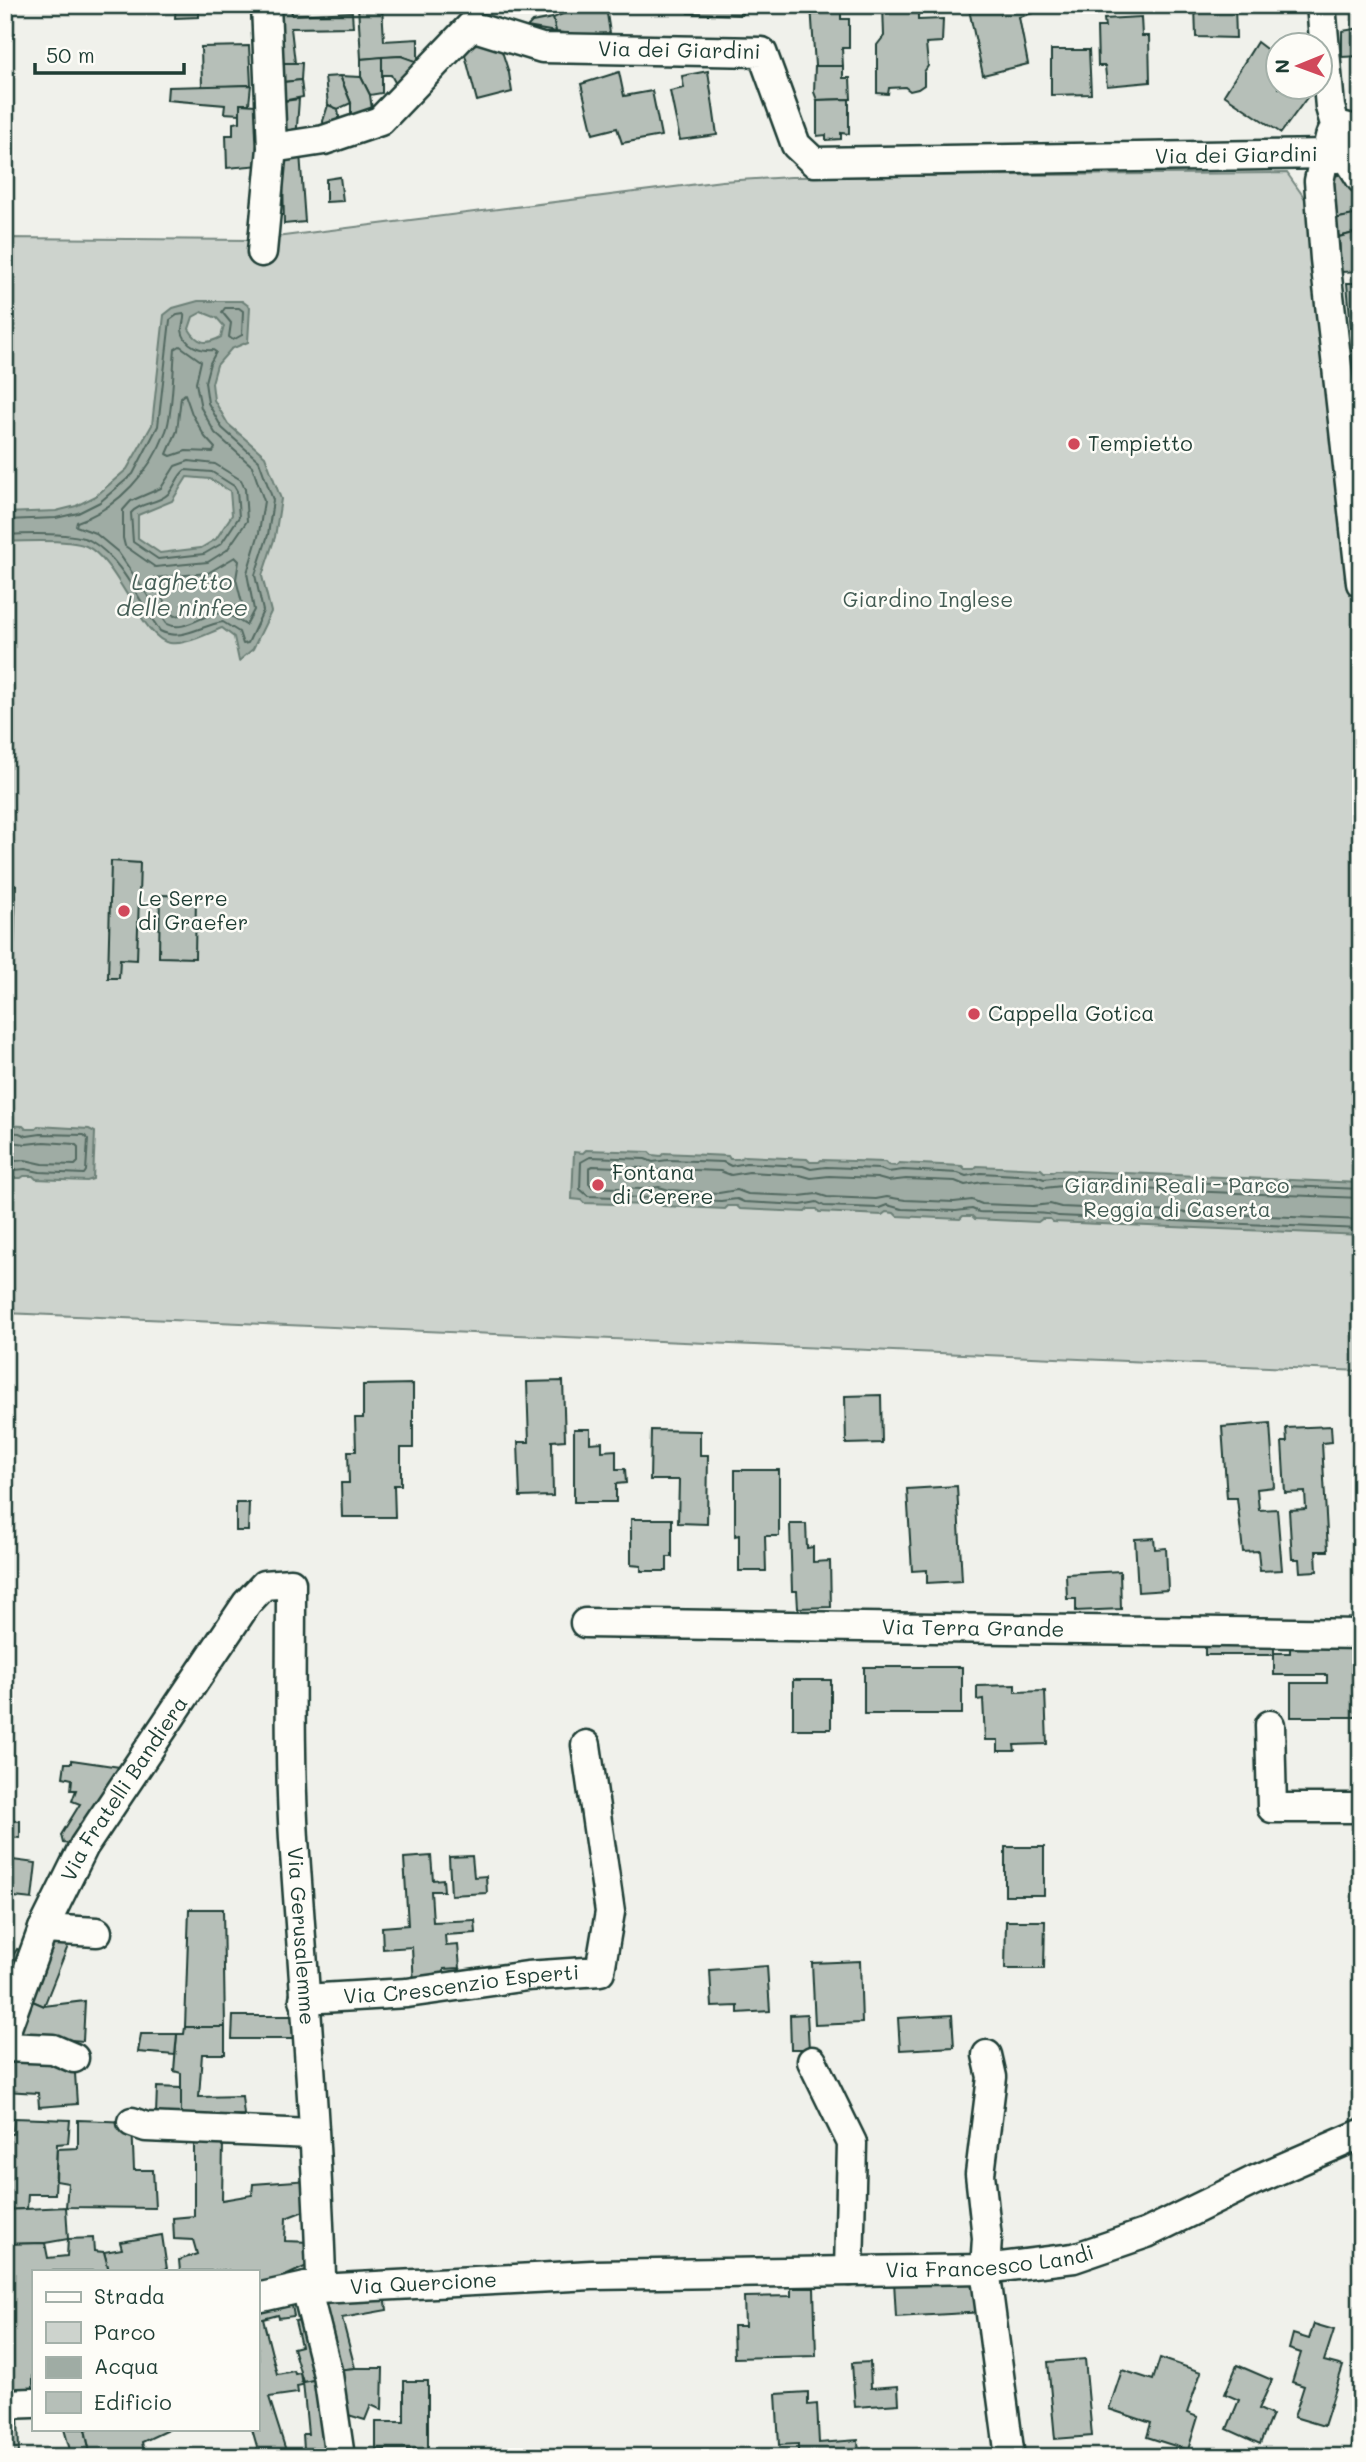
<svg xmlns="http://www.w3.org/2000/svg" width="1366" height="2462" font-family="Mali,sans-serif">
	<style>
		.green { fill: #cdd3cd; stroke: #768880; stroke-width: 2 }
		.water { fill: #9faca4; stroke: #6c8077; stroke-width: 2; fill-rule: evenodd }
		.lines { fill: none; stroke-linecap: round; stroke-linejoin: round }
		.shore { stroke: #526961; stroke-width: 2 }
		.building { fill: #b6bfb8; stroke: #1f3d34; stroke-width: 2 }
		.minor-casing { stroke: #1f3d34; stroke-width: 33 }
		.minor { stroke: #fdfcf7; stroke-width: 28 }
		.poi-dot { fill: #d1495b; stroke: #fdfcf7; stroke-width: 2.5 }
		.labels { text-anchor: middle; stroke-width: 5; stroke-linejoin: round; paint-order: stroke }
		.street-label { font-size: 21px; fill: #1f3d34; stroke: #fdfcf7 }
		.poi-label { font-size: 21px; fill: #1f3d34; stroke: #fdfcf7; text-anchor: start }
		.park-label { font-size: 21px; fill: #425b53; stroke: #fdfcf7 }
		.water-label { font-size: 23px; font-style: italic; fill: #455e56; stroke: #fdfcf7 }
	</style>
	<rect width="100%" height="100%" fill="#f0f1eb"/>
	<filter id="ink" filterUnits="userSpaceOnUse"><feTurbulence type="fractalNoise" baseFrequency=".0143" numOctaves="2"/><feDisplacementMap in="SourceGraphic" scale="14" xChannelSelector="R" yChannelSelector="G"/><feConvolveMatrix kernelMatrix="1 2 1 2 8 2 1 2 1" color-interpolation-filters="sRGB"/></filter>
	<g filter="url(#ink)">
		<!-- green -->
		<polygon class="green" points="1287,173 1313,210 1361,631 1361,1371 5,1313 5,238 252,240 722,181 791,177"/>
		<!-- water -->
		<g class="water">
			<path d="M198,301H242L250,307L248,342L231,349L217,365L212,383L214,400L228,424L265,456L281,499L275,537L262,576L271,612L253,649L239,661L234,637L222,628C206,634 187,645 170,643C142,640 118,560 86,546C70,539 24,541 5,542V513L56,511L76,506L96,496L127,469L152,425L164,315L173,308ZM202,312L217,318L224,326L221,337C206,345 198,344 189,329L193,317ZM187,477L210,479L230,491L232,515L216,539L201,548L160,553L138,538V515L172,501Z"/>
			<polygon points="5,1125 23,1126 26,1129 35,1129 38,1126 89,1129 95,1132 93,1179 87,1181 36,1179 33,1176 24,1176 21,1178 5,1178"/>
			<polygon points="586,1150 649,1152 652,1155 661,1156 664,1153 728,1156 730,1159 739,1159 744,1156 807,1159 810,1162 819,1162 821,1160 885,1162 888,1165 896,1166 899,1163 962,1166 965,1169 974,1169 977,1166 1041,1169 1044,1172 1052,1172 1056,1170 1361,1183 1361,1235 1053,1222 1050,1219 1042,1219 1038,1222 975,1219 972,1216 963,1216 960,1219 897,1216 894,1213 886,1212 882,1215 819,1212 817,1209 808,1209 805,1212 740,1209 737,1206 728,1206 725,1209 662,1206 659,1203 650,1202 647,1205 584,1203 581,1200 572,1199 574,1152 583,1153"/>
		</g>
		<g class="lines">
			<!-- shore -->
			<g class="shore">
				<polygon points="225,308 239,308 243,311 242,335 233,340 229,337 231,323 222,312"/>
				<path d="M180,346L201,361L196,383L201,408L215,433L252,466L264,501L259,533L247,573L254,610L246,625C238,621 230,613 221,613C203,613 185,633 167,624L118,552L95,533L76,526L77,522C118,508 151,471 166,431C173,413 173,369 175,349Z"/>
				<polygon points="185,394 192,414 205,437 215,448 213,452 186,451 171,456 167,454 177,431 181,397"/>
				<polygon points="189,461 215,464 241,480 245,489 247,521 227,550 208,562 155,567 125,546 123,538 123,510 131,501 161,488 175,466"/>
				<path d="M185,470L212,472L234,486L237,491L239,517L221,544L204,554L158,559L133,542L131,513C140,502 158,504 168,494C175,487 177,476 185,470Z"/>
				<path d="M5,520L56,518L78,513L100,502L133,474L158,426L170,320L177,315L184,314C185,319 182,325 182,330C184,346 201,351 213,350L216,352L210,363L205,382L208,403L222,428L259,461L273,500L268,535L255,575L263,611L248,643L243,644L239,632L223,622C201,625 182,642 160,631C139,602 123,560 91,541C77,532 23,534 5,535"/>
				<path d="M235,557L239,561L236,579L242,603L239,607C208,597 202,613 174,616L152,583L154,578L208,573Z"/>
				<polyline points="5,1132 19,1133 27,1136 41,1134 84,1135 88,1139 86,1171 84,1174 40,1172 25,1169 5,1171"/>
				<polyline points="5,1141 26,1144 44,1142 75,1144 78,1147 78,1162 75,1165 43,1164 25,1160 5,1162"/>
				<path d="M1361,1189L1059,1177L1044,1179L1036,1176L981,1173L966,1176L958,1173L903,1170L888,1172L880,1169L826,1167L811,1169L803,1166L746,1163L731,1166L723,1162L668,1160L653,1162L645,1159L590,1157L581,1162L580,1189L588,1196L643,1198L658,1196L666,1199L721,1201L737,1199L744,1202L801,1205L817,1202L824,1206L879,1208L887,1205L902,1209L956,1211L972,1209L979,1212C994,1213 1049,1211 1058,1216L1361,1229"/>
				<polyline points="1361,1198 1062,1186 1044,1188 1033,1184 983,1182 965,1185 955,1181 906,1179 888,1181 877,1178 829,1176 811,1178 800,1175 749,1172 731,1175 720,1171 670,1169 652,1171 642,1168 593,1166 589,1168 589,1183 592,1187 641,1189 659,1187 669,1190 719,1193 737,1190 748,1194 799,1196 817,1194 827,1197 876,1199 887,1197 905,1200 954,1202 972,1200 982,1204 1033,1206 1050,1204 1061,1207 1361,1220"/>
			</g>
		</g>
		<!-- building -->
		<g class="building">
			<polygon points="176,5 199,5 199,17 175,18"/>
			<polygon points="271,5 291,5 292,15 352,12 353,27 291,28 295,63 273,63"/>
			<polygon points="358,5 382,5 384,41 418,39 418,62 401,56 361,59"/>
			<polygon points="584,5 606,7 610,33 579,35 556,32 553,18"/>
			<polygon points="689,5 742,5 742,15 688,13"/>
			<polygon points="811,5 841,5 841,19 849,19 849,48 842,48 843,66 815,66"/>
			<polygon points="883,5 918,5 918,20 943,19 942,42 926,43 928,66 924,72 924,85 918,89 910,91 905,87 889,88 888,94 877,93 877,45 884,36"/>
			<polygon points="968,5 1031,5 1033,13 1019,17 1028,64 983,75"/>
			<polygon points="1195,5 1235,5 1236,38 1196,37"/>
			<polygon points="1141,17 1142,36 1149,36 1150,82 1107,86 1105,66 1098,66 1097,27 1105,27 1104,19"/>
			<polygon points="553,18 556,32 527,27 532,22"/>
			<polygon points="1361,28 1361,56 1342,57 1342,31"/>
			<polygon points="486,42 500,45 509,73 512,92 477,101 463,47"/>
			<polygon points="1257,42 1278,58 1278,88 1314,88 1281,133 1224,95"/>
			<polygon points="249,46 251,85 202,87 201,47"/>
			<polygon points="1051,50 1089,50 1091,94 1051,95"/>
			<polygon points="401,56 418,62 397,86 391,75 382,75 382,57"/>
			<polygon points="382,57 382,93 370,95 361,77 361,59"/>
			<polygon points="273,63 302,63 301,80 275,83"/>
			<polygon points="815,66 843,66 843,78 850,78 851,99 817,100 814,92"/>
			<polygon points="708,71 717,135 680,140 670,91 684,88 682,76"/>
			<polygon points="619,72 624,96 652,91 661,136 622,143 617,128 593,134 581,84"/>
			<polygon points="340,76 361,77 370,95 373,116 351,125 351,103"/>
			<polygon points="340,76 351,103 338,109 328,105 325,77"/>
			<polygon points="301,80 303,97 277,102 275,83"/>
			<polygon points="251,85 249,104 240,104 240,114 224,113 225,105 167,100 168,87"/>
			<polygon points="299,99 296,140 281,135 277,102"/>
			<polygon points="849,99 849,134 841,133 841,139 826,140 826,135 817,136 817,100"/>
			<polygon points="240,104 270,106 271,164 227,168 226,135 233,135 233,123 240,122"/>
			<polygon points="328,105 338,109 341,132 324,136 323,121"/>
			<polygon points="300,153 305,222 284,224 283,176 286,158"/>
			<polygon points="1342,174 1361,196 1361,214 1334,219 1327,178"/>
			<polygon points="340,177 343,201 326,202 326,179"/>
			<polygon points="1359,214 1361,231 1339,237 1334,219"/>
			<polygon points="1361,231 1361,271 1341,272 1339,237"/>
			<polygon points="1347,283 1361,283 1361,328 1351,328"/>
			<polygon points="1348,351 1361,351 1361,375 1352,375"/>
			<polygon points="111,861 140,863 137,960 120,959 119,978 108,978"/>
			<polygon points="5,885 16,885 14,947 5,946"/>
			<polygon points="160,895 196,896 195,958 159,957"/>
			<polygon points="563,1381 565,1440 552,1441 553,1496 520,1497 518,1442 529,1442 527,1382"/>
			<polygon points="413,1384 413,1448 401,1448 401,1485 394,1485 395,1517 342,1517 341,1483 349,1483 348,1451 356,1451 355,1418 363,1418 363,1385"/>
			<polygon points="881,1395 882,1443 846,1444 845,1396"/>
			<polygon points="1270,1423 1274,1487 1257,1489 1259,1510 1277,1509 1282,1570 1260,1571 1258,1551 1243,1552 1237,1498 1227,1498 1222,1427"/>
			<polygon points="1331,1426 1332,1442 1322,1443 1328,1551 1316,1551 1317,1571 1300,1572 1299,1559 1292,1559 1289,1510 1306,1509 1305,1492 1285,1493 1282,1442 1287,1442 1286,1428"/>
			<polygon points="574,1429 590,1429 590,1443 602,1442 602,1451 616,1450 616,1469 625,1469 626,1483 616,1484 616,1502 574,1502"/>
			<polygon points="651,1430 700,1431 700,1455 708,1455 707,1524 678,1523 679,1480 650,1480"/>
			<polygon points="735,1470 779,1470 779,1536 765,1536 766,1571 739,1571 739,1535 735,1536"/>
			<polygon points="957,1486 962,1581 927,1583 927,1570 912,1571 907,1489"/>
			<polygon points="236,1503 249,1503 248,1531 236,1531"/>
			<polygon points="631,1519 672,1519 672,1557 667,1557 667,1571 641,1571 641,1566 631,1565"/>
			<polygon points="790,1524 806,1524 807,1548 813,1547 813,1562 830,1561 831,1607 798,1608 797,1591 792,1591"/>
			<polygon points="1154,1538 1155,1549 1166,1548 1168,1590 1138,1592 1135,1539"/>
			<polygon points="1120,1571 1121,1609 1076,1611 1076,1599 1067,1599 1066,1574"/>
			<polygon points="1361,1636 1361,1717 1291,1717 1291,1683 1327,1683 1327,1675 1274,1675 1274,1653 1290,1653 1290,1637"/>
			<rect x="1205" y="1638" width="69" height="17"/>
			<rect x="864" y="1667" width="98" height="47"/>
			<rect x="793" y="1680" width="38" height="49"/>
			<polygon points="1015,1685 1015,1692 1045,1691 1047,1744 1014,1745 1015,1751 998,1751 998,1740 985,1740 983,1699 977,1700 977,1686"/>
			<polygon points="72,1760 120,1767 79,1845 63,1843 61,1835 80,1804 72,1801 76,1790 71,1790 72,1779 63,1777 65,1763 72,1763"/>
			<polygon points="5,1778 9,1779 6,1820 20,1821 20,1838 5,1837"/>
			<rect x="1005" y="1847" width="39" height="48"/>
			<polygon points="431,1856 433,1880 443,1879 444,1891 431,1891 433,1922 475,1920 476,1933 445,1935 446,1946 458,1945 460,1968 444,1969 445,1985 414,1987 412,1947 383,1949 382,1927 408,1925 404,1858"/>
			<polygon points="472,1856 474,1877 486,1876 487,1893 451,1895 449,1857"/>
			<polygon points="5,1859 36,1863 32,1899 5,1896"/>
			<polygon points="189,1909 223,1909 225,2027 185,2027"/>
			<polygon points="1006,1921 1045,1921 1044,1969 1005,1969"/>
			<polygon points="50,1932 96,1936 96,1946 68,1946 44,2006 23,1997"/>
			<polygon points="17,1949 30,1954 17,1988 5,1984 5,1959 10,1960"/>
			<polygon points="860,1961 862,2023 815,2025 812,1963"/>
			<polygon points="767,1966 770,2011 738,2013 738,2006 712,2007 710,1970"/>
			<polygon points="23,1997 44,2006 85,2001 83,2041 14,2035"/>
			<polygon points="807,2014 809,2049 791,2049 790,2015"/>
			<polygon points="952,2015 954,2047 900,2050 898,2018"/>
			<polygon points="233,2016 294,2016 294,2039 232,2039"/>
			<polygon points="185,2027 225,2027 225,2054 202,2054 199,2097 242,2096 244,2115 181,2116 181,2073 174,2071 177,2034 184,2034"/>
			<polygon points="141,2034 177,2034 175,2055 138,2052"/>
			<polygon points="5,2052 74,2058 77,2104 39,2107 38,2093 5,2091"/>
			<polygon points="157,2087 181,2088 181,2116 156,2114"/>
			<polygon points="14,2118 70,2120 68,2143 57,2144 55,2194 28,2194 27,2209 5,2210 5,2177 9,2177 5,2133 13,2134"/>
			<polygon points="78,2120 132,2122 134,2170 153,2170 155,2208 66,2207 68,2183 56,2181 57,2149 78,2148"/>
			<polygon points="194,2137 223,2142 222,2200 252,2195 253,2184 310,2180 309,2209 286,2218 285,2241 310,2242 309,2265 257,2289 257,2271 180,2271 179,2260 197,2254 193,2240 174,2239 173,2218 194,2216"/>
			<polygon points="66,2207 68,2239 45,2243 5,2244 5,2210"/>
			<polygon points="162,2235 167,2269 154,2271 109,2271 104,2252 122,2249 120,2242"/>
			<polygon points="93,2238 94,2251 104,2252 109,2271 33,2271 31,2325 33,2325 33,2392 5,2394 5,2344 10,2342 9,2305 5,2305 5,2244 45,2243 48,2258 67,2256 68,2239"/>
			<polygon points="983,2276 985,2312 896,2317 894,2281"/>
			<polygon points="384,2285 387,2310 342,2318 355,2368 329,2371 311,2296"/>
			<polygon points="791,2288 814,2288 816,2356 734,2358 733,2326 745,2326 744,2297 791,2296"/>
			<polygon points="291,2300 294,2316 279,2318 278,2315 263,2319 277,2374 294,2371 295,2374 300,2373 302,2385 297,2386 298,2393 269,2397 288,2457 260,2457 252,2429 257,2429 257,2387 259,2386 257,2304"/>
			<polygon points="311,2318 321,2379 303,2382 293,2348 301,2346 295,2321"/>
			<polygon points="1314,2324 1334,2330 1324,2361 1343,2366 1324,2426 1294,2417 1304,2386 1292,2382 1301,2353 1289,2349 1293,2334 1309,2339"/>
			<polygon points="1160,2358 1201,2372 1187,2413 1198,2417 1188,2450 1147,2437 1151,2423 1109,2409 1122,2370 1153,2380"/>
			<polygon points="1085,2359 1092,2436 1055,2439 1048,2362"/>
			<polygon points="870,2362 871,2388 898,2386 899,2404 855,2407 852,2363"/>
			<polygon points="1237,2365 1272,2380 1259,2409 1272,2415 1260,2444 1227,2429 1239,2400 1225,2394"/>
			<polygon points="355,2368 383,2368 382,2410 371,2405 365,2420 335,2411 329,2371"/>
			<polygon points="323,2378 330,2457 312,2457 312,2449 304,2450 303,2434 308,2434 303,2382"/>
			<polygon points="404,2381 428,2381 428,2449 376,2449 376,2422 404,2422"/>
			<polygon points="808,2392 808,2405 817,2404 819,2443 858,2440 859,2455 798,2457 798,2444 779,2445 776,2394"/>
			<polygon points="18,2406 19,2457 5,2457 5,2407"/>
			<polygon points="1361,2412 1361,2447 1352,2445"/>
			<polygon points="64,2429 85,2429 90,2453 82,2457 72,2457"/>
			<polygon points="85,2429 170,2429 142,2442 145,2457 91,2457"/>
		</g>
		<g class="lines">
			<defs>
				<g id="minor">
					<path id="s1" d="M266,5L272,148L324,140L380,121L471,26L542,48L762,52L796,145L814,162L1330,154L1337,158C1352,154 1356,141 1349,128L1341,126C1329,130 1327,143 1330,154"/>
					<polyline points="1321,5 1330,107 1336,128"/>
					<polyline points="1330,154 1322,167 1319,181 1325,259 1361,583"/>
					<polyline points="1346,155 1361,179"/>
					<polyline points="262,252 272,148"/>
					<path id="s2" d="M585,1623L1361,1634"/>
					<polyline points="1270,1725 1272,1808 1356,1808 1361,1806"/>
					<polyline points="43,1929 97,1932"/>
					<path id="s3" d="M304,1999L407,1993L527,1976L600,1971L610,1912L586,1745"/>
					<path id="s4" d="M5,2033L43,1929L84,1846L247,1603L264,1585L291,1583C291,1668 289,1754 294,1839C304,1984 316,2129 321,2275L318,2289"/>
					<polyline points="5,2047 53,2049 74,2058"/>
					<polyline points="987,2055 992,2077 980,2174 987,2238 985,2269 1010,2457"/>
					<polyline points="812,2061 852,2143 849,2271"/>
					<polyline points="132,2122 146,2127 312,2134"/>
					<polyline points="306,2287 328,2375 340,2457"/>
					<path id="s5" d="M257,2298L306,2287L318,2289L592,2275L985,2269L1074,2258L1147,2233L1255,2180L1361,2134"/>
					<polyline points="5,2404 33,2403"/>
				</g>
			</defs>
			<!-- minor casing -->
			<use href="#minor" class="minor-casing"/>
			<!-- minor -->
			<use href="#minor" class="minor"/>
		</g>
	</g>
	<!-- markers -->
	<g class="poi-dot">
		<circle cx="1074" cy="444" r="7"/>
		<circle cx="124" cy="911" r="7"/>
		<circle cx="974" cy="1014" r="7"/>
		<circle cx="598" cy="1185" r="7"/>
	</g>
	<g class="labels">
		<!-- street labels -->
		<g class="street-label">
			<text dy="7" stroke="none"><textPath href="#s1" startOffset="598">Via dei Giardini</textPath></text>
			<text dy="7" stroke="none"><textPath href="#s1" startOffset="1227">Via dei Giardini</textPath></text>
			<text dy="7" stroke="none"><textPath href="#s2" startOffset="388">Via Terra Grande</textPath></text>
			<text dy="7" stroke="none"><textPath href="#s4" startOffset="273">Via Fratelli Bandiera</textPath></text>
			<text dy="7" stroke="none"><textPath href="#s4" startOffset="901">Via Gerusalemme</textPath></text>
			<text dy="7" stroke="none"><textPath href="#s3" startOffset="158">Via Crescenzio Esperti</textPath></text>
			<text dy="7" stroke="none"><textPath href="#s5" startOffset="735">Via Francesco Landi</textPath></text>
			<text dy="7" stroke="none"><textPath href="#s5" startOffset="168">Via Quercione</textPath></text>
		</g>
		<!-- poi labels -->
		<g class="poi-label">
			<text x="1088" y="451">Tempietto</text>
			<text x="138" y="906">Le Serre<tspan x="138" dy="24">di Graefer</tspan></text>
			<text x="988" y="1021">Cappella Gotica</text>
			<text x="612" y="1180">Fontana<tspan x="612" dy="24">di Cerere</tspan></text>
		</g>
		<!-- park labels -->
		<g class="park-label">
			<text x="928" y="607">Giardino Inglese</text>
			<text x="1177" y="1193">Giardini Reali - Parco<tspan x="1177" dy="24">Reggia di Caserta</tspan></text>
		</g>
		<!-- water labels -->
		<g class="water-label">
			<text x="182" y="590">Laghetto<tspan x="182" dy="26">delle ninfee</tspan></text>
		</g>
	</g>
	<!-- margin -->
	<rect width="1366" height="2462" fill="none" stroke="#fdfcf7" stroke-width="28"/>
	<rect x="14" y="14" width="1338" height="2434" fill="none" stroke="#1f3d34" stroke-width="2.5" filter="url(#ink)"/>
	<!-- legend -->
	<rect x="32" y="2270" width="228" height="161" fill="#fdfcf7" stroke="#a4b0a9" stroke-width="2"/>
	<rect x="46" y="2292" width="35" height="10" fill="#fdfcf7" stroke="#a4b0a9" stroke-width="2"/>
	<text x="94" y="2304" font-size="21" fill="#1f3d34">Strada</text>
	<rect x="46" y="2322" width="35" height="21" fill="#cdd3cd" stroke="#a4b0a9" stroke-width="2"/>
	<text x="94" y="2340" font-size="21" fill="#1f3d34">Parco</text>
	<rect x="46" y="2357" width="35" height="21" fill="#9faca4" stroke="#a4b0a9" stroke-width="2"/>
	<text x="94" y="2374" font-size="21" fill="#1f3d34">Acqua</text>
	<rect x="46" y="2392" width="35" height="21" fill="#b6bfb8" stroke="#a4b0a9" stroke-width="2"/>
	<text x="94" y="2410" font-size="21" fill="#1f3d34">Edificio</text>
	<!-- north arrow -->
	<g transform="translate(1299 66) rotate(269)"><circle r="33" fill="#fdfcf7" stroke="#a4b0a9" stroke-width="2"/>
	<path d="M0-5L12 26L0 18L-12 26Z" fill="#d1495b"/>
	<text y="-10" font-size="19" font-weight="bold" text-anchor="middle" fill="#1f3d34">N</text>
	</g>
	<!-- scale -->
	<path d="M35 63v10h149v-10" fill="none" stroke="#1f3d34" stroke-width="3.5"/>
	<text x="46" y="63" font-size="21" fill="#1f3d34" stroke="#fdfcf7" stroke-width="5" paint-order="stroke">50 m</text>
</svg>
